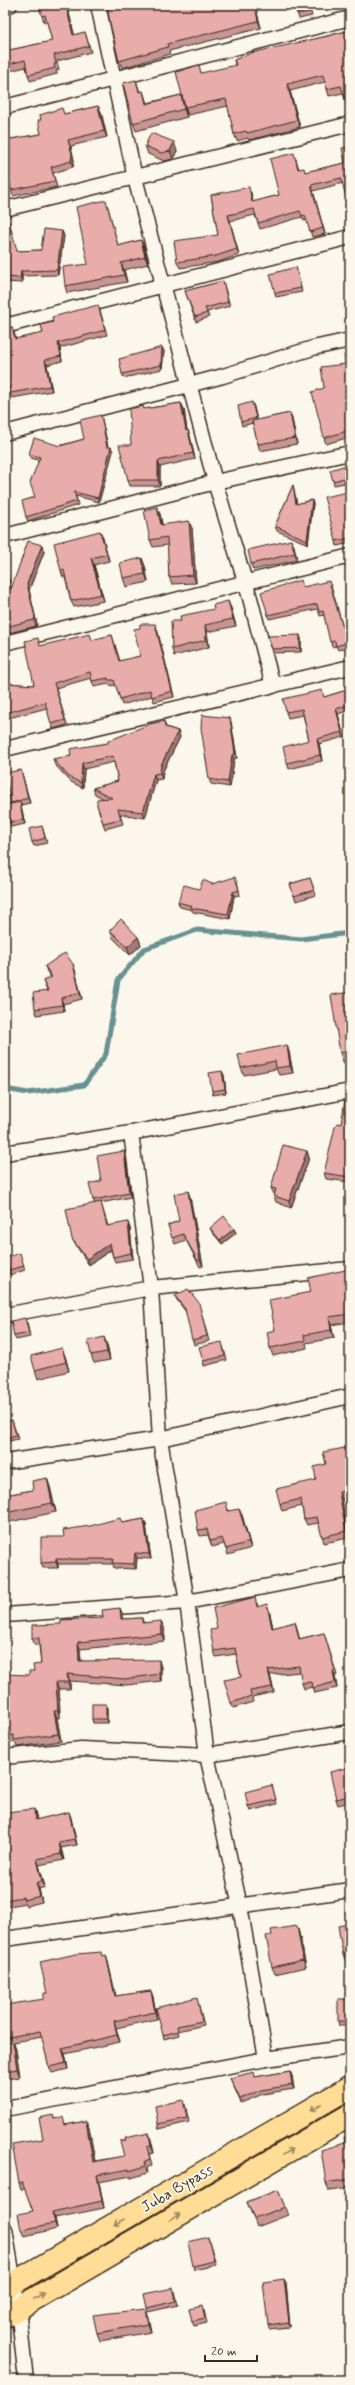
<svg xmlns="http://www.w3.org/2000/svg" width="355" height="2385" font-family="Mynerve,sans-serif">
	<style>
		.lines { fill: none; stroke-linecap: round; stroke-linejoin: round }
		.stream { stroke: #689291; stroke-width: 5 }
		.street-casing { stroke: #3b2a1e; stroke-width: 17 }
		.primary-casing { stroke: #3b2a1e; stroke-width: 25 }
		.street { stroke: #fbf7ec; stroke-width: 14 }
		.primary { stroke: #ffdd96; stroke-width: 22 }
		.wall { fill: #c89593; stroke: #3b2a1e }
		.shaded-wall { fill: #a27978; stroke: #3b2a1e }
		.building { fill: #e8adab; stroke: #3b2a1e }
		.oneway { stroke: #9d845a }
		.labels { text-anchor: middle; stroke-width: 3.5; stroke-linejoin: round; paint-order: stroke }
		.street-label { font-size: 15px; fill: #3b2a1e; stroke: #fbf7ec }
	</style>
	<rect width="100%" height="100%" fill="#fbf7ec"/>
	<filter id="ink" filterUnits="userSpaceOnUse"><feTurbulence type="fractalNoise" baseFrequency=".025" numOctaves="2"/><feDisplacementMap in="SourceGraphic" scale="8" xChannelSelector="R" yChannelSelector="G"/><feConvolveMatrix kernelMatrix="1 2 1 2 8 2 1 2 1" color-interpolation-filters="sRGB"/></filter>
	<g filter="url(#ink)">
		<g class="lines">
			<!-- stream -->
			<polyline class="stream" points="5,1089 28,1093 84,1085 106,1054 118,980 144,949 197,930 301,939 350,933"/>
			<defs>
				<g id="street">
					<polyline points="98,5 135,178 215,482 250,598 273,686"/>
					<polyline points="5,6 10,5"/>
					<polyline points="5,107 350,18"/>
					<polyline points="5,209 350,124"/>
					<polyline points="5,326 350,237"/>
					<polyline points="5,433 223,376 313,348 350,340"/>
					<polyline points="5,536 215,482 350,453"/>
					<polyline points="5,643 350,556"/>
					<polyline points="5,749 350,667"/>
					<polyline points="131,1133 151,1288 160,1439 187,1602 207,1755 240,1906 266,2059"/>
					<polyline points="5,1153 131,1133 350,1091"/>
					<polyline points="5,1315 151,1288 350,1269"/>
					<polyline points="5,1462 160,1439 350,1396"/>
					<polyline points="5,1615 187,1602 350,1570"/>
					<polyline points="5,1757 81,1749 207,1755 350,1732"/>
					<polyline points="5,1939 350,1890"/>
					<polyline points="5,2109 266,2059 350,2047"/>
					<polyline points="5,2229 18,2308 26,2380"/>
				</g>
				<g id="primary">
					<polyline points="5,2288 350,2087"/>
					<polyline points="5,2316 350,2115"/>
				</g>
			</defs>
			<!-- street casing -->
			<use href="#street" class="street-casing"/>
			<!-- primary casing -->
			<use href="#primary" class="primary-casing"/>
			<!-- street -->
			<use href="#street" class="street"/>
			<!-- primary -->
			<use href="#primary" class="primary"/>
		</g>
		<!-- wall -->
		<g class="wall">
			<polygon points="39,5 67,5 74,35 85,32 91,52 57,61 59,70 56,70 57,74 30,81 26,67 5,72 5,51 52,41 47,22 44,22 42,16"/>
			<polygon points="255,5 261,28 169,51 170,54 122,68 119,61"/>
			<polygon points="295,5 309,5 312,16 299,19"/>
			<polygon points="337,5 350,5 350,6 338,9"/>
			<polygon points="350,30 350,104 347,105 343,93 329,96 325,82 290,91 300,127 249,140 248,138 237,141 234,134 228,106 188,115 185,107 235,65 234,60"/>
			<polygon points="136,80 140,92 143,91 147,103 181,95 187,117 136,131 133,123"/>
			<polygon points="98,106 101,112 107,137 71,146 74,160 73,167 53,173 57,187 13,196 11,190 7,163 5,163 5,140 41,134 64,114"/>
			<polygon points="145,146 177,151 173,159 164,161 148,154"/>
			<polygon points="350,147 343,183 313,191 325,234 312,237 307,220 304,221 302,217 260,229 255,215 230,221 239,255 218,262 180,268 177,262 218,235 211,195 251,192 253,202 279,195 296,159 299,169 305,172 345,163"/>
			<polygon points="108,207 118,246 141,240 144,247 148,264 124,270 127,282 67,293 65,286 88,264"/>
			<polygon points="9,222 17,251 41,250 62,231 64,236 58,275 22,276 22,283 5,282 5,224"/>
			<polygon points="296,267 302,292 276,297 275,293"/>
			<polygon points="223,281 230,306 207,312 209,317 196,322 185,291"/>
			<polygon points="5,293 10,316 5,318"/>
			<polygon points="100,310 107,335 60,348 62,361 47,365 52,391 12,398 10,393 8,381 5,380 5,329 14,332 16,339 43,333"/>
			<polygon points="164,351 162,369 124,378 122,374"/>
			<polygon points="350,354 350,437 326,444 324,438 324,388 345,364"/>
			<polygon points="181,403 184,409 187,431 188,430 190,436 195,459 160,467 160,486 130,486 128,480 131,445 143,406 144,409"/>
			<polygon points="254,407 257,420 290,413 292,419 297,444 260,451 258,444 253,423 242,426 241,422"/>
			<polygon points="102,420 108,447 113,451 99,502 76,496 78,505 28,521 26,517 35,497 38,460 31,458 29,454 84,439"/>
			<polygon points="350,464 350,543 337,546 336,541 348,492 345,483 334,485 333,481"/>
			<polygon points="293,485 294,489 297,504 312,500 313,504 308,544 277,531 275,526"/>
			<polygon points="160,514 162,525 192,528 196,583 172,584 169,577 168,545 153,547 150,540"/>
			<polygon points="103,538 109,561 94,565 104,601 74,607 71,601 65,577 63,577 61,571"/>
			<polygon points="42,545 44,552 29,590 37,624 36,626 5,634 5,564 11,588"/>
			<polygon points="294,546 297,560 253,570 251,564"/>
			<polygon points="145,566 148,582 126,587 123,578"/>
			<polygon points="331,585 343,628 350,631 350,647 338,650 336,646 332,647 324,615 320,616 318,609 269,619 268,615 303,587"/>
			<polygon points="231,608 236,626 207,632 209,647 174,656 172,649 181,621"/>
			<polygon points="157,629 174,697 154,702 152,696 122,705 116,685 110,686 109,684 94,687 91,678 56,688 67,725 53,729 47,708 5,719 5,683 34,685 41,646 92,640 112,635 120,661 140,656"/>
			<polygon points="300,635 301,639 301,652 273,653 272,649"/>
			<polygon points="350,689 350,710 338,714 344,737 319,744 322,761 289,769 287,763 309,740 303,715 288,718 286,712 324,697"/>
			<polygon points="164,721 166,727 178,731 180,737 163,771 162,779 156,780 145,818 120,814 123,824 105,829 97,805 104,799 95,794 93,788 118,781 114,762 84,769 83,788 71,782 55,765 53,759 71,756 108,743"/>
			<polygon points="231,722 237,758 234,759 230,787 211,784 209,779"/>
			<polygon points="5,725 8,736 5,737"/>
			<polygon points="21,770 30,803 21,805 25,824 11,827 10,823 5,824 5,805 11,803 5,776"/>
			<polygon points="42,826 47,843 34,846 32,842"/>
			<polygon points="310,878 316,895 296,901 290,884"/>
			<polygon points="237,881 240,895 234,896 230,919 193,912 192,910 180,907 178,902 199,889 212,884"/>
			<polygon points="110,930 138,937 141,945 130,955 113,938"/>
			<polygon points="73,964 75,970 82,999 63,1004 64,1011 37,1015 35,1009 47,991 43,981 51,978 47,972 45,966"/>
			<polygon points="350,992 350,1063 344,1064 340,1053"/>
			<polygon points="287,1045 289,1052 293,1073 279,1075 276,1069 244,1075 241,1068"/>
			<polygon points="224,1075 226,1093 213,1095 212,1091"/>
			<polygon points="350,1093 350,1182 326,1179 324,1173 341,1124"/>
			<polygon points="124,1151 125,1156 131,1197 101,1203 108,1226 130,1228 133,1259 115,1262 113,1257 111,1250 89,1265 75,1244 72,1239 95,1204 93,1200 101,1181"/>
			<polygon points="307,1151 309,1158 291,1208 276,1202 274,1196 274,1194 271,1188"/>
			<polygon points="188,1191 190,1197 203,1266 200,1267 186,1240 175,1244 168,1225 179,1221"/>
			<polygon points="210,1228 234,1229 236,1233 222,1244 212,1232"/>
			<polygon points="21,1258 25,1270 10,1275 9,1270"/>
			<polygon points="350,1269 350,1285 349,1286 350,1292 350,1322 331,1325 334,1338 306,1343 307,1348 273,1356 270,1348 275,1330 311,1292"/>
			<polygon points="175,1296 200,1308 209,1341 194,1345 186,1312 177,1300"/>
			<polygon points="27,1322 30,1337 16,1340 14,1336"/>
			<polygon points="107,1345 110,1360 94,1363 91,1355"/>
			<polygon points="223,1346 227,1360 204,1366 203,1361"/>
			<polygon points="65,1356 69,1371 38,1379 35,1370"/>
			<polygon points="12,1420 18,1439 5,1442 5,1422"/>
			<polygon points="350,1447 350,1497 342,1499 348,1538 324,1543 319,1523 307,1525 304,1519 302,1506 282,1511 280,1504 316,1480 326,1464"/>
			<polygon points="47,1478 50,1487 56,1512 5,1523 5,1495 33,1490"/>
			<polygon points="228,1509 229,1511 242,1515 251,1548 228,1555 224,1544 212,1547 208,1535 200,1536 198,1530"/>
			<polygon points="144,1519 146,1525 151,1559 137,1558 136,1569 114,1568 113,1564 58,1564 58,1568 43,1568 41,1563 64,1537 122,1523"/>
			<polygon points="257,1603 258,1606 269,1610 273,1628 295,1622 299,1639 324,1633 337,1675 335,1676 337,1688 315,1693 313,1687 304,1689 302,1683 300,1672 270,1675 274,1692 252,1697 253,1702 233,1708 231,1703 241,1677 236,1654 216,1657 214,1651 217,1629"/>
			<polygon points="123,1615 123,1619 142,1618 143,1622 164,1627 165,1641 80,1649 81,1661 161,1667 161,1681 127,1685 70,1681 70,1689 59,1689 60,1718 57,1718 61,1741 17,1747 15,1742 9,1742 7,1735 29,1675 41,1664 39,1645 35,1645 32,1638 61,1624"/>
			<polygon points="107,1708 107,1723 93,1723 92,1719"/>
			<polygon points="350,1767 350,1802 338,1805 336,1799"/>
			<polygon points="272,1785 277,1804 250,1811 248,1806"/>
			<polygon points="69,1812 71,1818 77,1845 61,1848 64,1860 39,1865 45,1887 39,1889 42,1902 26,1906 25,1903 5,1907 5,1829 8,1828 36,1815 37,1820"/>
			<polygon points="350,1911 350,1963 347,1963 343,1955"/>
			<polygon points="297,1926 299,1933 306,1967 275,1974 272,1967"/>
			<polygon points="103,1956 108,1962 116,1996 151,1991 153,1997 157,2019 116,2028 120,2042 65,2054 68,2069 52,2073 49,2067 42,2037 14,2042 16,2050 20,2077 5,2079 5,2043 11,2042 9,2037 44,1999 47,1993"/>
			<polygon points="350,1999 350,2026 339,2026 338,2021"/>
			<polygon points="198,2002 204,2025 178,2031 179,2035 164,2039 163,2035"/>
			<polygon points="290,2071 292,2076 294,2089 263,2094 241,2103 230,2078 255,2077"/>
			<polygon points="185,2104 189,2122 159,2129 158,2124"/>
			<polygon points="53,2115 54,2119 66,2125 86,2121 89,2128 95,2161 124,2156 126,2140 149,2133 151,2140 154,2153 149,2154 152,2166 147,2167 148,2173 131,2178 131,2176 99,2182 104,2208 55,2218 57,2229 24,2236 21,2230 33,2211 25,2189 21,2190 19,2183 43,2139"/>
			<polygon points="350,2136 350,2188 329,2191 326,2183 345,2143"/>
			<polygon points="278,2190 288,2215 257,2227 247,2202"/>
			<polygon points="208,2237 216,2265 194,2270 193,2266"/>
			<polygon points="284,2279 286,2283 290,2327 269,2329 268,2325"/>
			<polygon points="175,2292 178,2305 148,2312 147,2308"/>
			<polygon points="204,2310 207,2323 194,2326 192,2321"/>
			<polygon points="148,2317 151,2332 100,2341 97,2333"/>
		</g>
		<!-- shaded-wall -->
		<g class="shaded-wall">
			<polygon points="66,5 67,5 76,41 73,35"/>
			<polygon points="255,5 261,28 258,21"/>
			<polygon points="287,84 290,91 300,127 297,120"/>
			<polygon points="181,95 184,103 187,117 184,109"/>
			<polygon points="98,106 101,112 107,137 104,131"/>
			<polygon points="68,140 74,160 73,167 71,161"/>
			<polygon points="174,142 177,151 173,159 170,151"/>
			<polygon points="311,185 313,191 325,234 323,228"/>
			<polygon points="228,215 230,221 239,255 237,249"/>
			<polygon points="62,231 64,236 58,275 57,270"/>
			<polygon points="141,240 144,247 148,264 145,257"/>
			<polygon points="121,263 124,270 127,282 124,275"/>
			<polygon points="21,271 22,276 22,283 20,278"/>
			<polygon points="5,293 10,316 8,311 5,296"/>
			<polygon points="58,343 60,348 62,361 61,356"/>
			<polygon points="162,347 164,351 162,369 161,365"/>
			<polygon points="45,360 47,365 52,391 50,386"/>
			<polygon points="252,402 254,407 257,422"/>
			<polygon points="181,403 184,409 188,437 186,431"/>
			<polygon points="290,413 292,419 297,444 295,438"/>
			<polygon points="101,415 102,420 109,451 107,447"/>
			<polygon points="188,430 190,436 195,459 193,453"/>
			<polygon points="111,447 113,451 99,502 98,498"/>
			<polygon points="158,461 160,467 160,486 158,480"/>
			<polygon points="312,500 313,504 308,544 307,540"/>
			<polygon points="157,507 160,514 164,532 161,525"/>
			<polygon points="189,521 192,528 196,583 193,575"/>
			<polygon points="100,531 103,538 109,561 107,554"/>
			<polygon points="291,540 294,546 297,560 295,553"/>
			<polygon points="42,545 44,552 29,590 37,624 36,626 34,620 27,584"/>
			<polygon points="91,558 94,565 104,601 101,594"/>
			<polygon points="142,558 145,566 148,582 145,574"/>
			<polygon points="5,564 13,596 11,589 5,566"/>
			<polygon points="228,601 231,608 236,626 233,619"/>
			<polygon points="155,624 157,629 174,697 172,691"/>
			<polygon points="205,625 207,632 209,647 206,640"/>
			<polygon points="300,635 301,639 301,652 300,648"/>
			<polygon points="336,709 338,714 344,737 342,732"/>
			<polygon points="230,718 231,722 237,758 235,754"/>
			<polygon points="178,731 180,737 163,771 162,779 160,773 161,765"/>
			<polygon points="317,739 319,744 322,761 320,755"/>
			<polygon points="232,755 234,759 230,787 228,782"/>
			<polygon points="82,763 84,769 83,788 81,783"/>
			<polygon points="21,770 22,774 30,803 28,798"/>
			<polygon points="154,774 156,780 145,818 143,812"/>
			<polygon points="20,802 21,806 25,824 23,820"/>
			<polygon points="233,892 234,896 230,919 228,914"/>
			<polygon points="138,937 141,945 130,955 127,947"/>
			<polygon points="73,964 75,970 82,999 80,993"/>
			<polygon points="61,998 63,1004 64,1011 62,1005"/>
			<polygon points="287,1045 289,1052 293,1073 290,1066"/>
			<polygon points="222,1071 224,1075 226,1093 225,1089"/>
			<polygon points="124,1151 125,1156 131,1197 129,1193"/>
			<polygon points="307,1151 309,1158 291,1208 289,1201"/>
			<polygon points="350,1151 350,1163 348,1168 346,1163"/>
			<polygon points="188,1191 190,1197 203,1266 200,1260"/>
			<polygon points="128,1222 130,1228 133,1259 131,1253"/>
			<polygon points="234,1229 236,1233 222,1244 220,1240"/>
			<polygon points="110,1243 112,1249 89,1265 87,1259"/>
			<polygon points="346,1278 349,1286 350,1292 350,1301"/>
			<polygon points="329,1317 331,1325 334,1338 331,1330"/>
			<polygon points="104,1337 107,1345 110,1360 107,1352"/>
			<polygon points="62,1348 65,1356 69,1371 66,1362"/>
			<polygon points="47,1478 50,1487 56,1512 52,1503"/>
			<polygon points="339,1492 342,1499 348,1538 346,1531"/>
			<polygon points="239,1509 242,1515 251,1548 249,1542"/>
			<polygon points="144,1519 146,1525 151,1559 149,1554"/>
			<polygon points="135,1553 137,1558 136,1569 134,1564"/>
			<polygon points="56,1559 58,1564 58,1568 56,1562"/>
			<polygon points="267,1604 269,1610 274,1633 272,1628"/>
			<polygon points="120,1608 123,1615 124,1626 121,1619"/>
			<polygon points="161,1621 164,1627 165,1641 162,1634"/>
			<polygon points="295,1622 297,1628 301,1645 299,1639"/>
			<polygon points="78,1642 80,1649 81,1668 79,1661"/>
			<polygon points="159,1660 161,1667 161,1681 159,1674"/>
			<polygon points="268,1670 270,1675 274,1692 272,1687"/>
			<polygon points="333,1671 335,1676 337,1688 335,1682"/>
			<polygon points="67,1674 70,1681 70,1689 68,1682"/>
			<polygon points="56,1682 59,1689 60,1718 58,1711"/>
			<polygon points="106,1704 107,1708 107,1723 106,1719"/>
			<polygon points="54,1711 57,1718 61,1741 58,1734"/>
			<polygon points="34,1809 36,1815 37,1826 35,1820"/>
			<polygon points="69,1812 71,1818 77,1845 75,1839"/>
			<polygon points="59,1842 61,1848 64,1860 61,1854"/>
			<polygon points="37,1859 39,1865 45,1887 42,1881"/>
			<polygon points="36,1883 39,1889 42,1902 40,1896"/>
			<polygon points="297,1926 299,1933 306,1967 303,1960"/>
			<polygon points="106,1955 108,1962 117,2003 115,1996"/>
			<polygon points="151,1991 153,1997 157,2019 155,2012"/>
			<polygon points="114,2021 120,2042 117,2035"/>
			<polygon points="13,2042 16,2050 20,2077 17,2069"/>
			<polygon points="62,2048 65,2054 68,2069 66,2063"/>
			<polygon points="290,2071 292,2076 294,2089 292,2085"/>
			<polygon points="86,2121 89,2128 96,2168 93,2162"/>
			<polygon points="149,2133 151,2140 154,2153 151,2146"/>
			<polygon points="97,2175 99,2182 104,2208 102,2201"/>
			<polygon points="52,2212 55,2218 57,2229 55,2223"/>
			<polygon points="284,2279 286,2283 290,2327 289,2322"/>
			<polygon points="145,2309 148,2317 151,2332 148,2324"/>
		</g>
		<!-- building -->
		<g class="building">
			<polygon points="39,5 66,5 73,35 85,32 89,46 54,55 56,64 54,64 55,68 28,75 25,60 5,65 5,51 52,41 45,15 42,16"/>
			<polygon points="107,5 255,5 258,21 167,44 168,47 119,61 110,23"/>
			<polygon points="295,5 308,5 310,12 297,14"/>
			<polygon points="350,30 350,96 345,98 341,86 327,89 323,75 287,84 297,120 247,133 246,131 234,134 226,99 185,107 176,72 199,65 201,73 236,65 234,60 251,53 328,36"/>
			<polygon points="136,80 139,92 143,91 146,104 181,95 184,109 133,123 123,83"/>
			<polygon points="98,106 104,131 68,140 72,154 71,161 51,167 55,181 11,190 6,156 5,156 5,140 41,134 38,120 41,120 40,115 62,108 64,114"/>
			<polygon points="151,133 174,142 170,151 161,153 145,146"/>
			<polygon points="350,147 350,213 341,178 311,185 323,228 310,232 305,215 302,216 300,211 258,223 254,209 228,215 237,249 216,256 177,262 174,241 218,235 211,195 249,187 252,202 279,195 270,159 294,153 298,169 304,168 305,172 345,163 342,148"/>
			<polygon points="106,200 118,246 141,240 145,257 121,263 124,275 65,286 63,267 88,264 76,207"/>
			<polygon points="9,222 17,251 41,250 44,229 62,231 57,270 21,271 20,278 5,277 5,224"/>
			<polygon points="296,267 301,288 275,293 270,274"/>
			<polygon points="223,281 228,302 205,308 207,313 195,317 185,291"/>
			<polygon points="5,296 8,311 5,312"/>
			<polygon points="98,305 105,330 58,343 61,356 45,360 50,386 10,393 7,377 5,376 5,329 12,327 15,339 43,333 41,325 53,322 52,317"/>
			<polygon points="162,347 161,365 122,374 119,359"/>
			<polygon points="350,354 350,430 324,438 312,392 324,388 321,367 345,364 344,355"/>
			<polygon points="252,402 256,418 241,422 238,406"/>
			<polygon points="181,403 186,431 188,430 193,453 158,461 158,480 128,480 119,445 131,445 129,409 143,406 144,409"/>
			<polygon points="290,413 295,438 258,444 252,421"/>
			<polygon points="101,415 107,447 111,447 98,498 74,492 77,501 26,517 22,501 35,497 30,483 40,457 29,454 34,438 60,446 84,439 80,420"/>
			<polygon points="350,464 350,538 336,541 324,497 348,492 344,478 333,481 330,470"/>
			<polygon points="293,485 296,504 312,500 307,540 275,526"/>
			<polygon points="157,507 161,525 189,521 193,575 169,577 167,537 150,540 144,510"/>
			<polygon points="100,531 107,554 91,558 101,594 71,601 64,570 61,571 54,543"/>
			<polygon points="291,540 295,553 251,564 248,550"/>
			<polygon points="28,541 42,545 27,584 35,617 34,620 5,627 5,566 11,589"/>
			<polygon points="142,558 145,574 123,578 120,563"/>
			<polygon points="301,580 303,587 329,581 343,628 349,627 350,632 350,642 336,646 335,641 330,642 323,611 319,612 317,604 268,615 261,592"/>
			<polygon points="228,601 233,619 205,625 206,640 172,649 171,621 181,621 180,616 214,609 213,605"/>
			<polygon points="140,624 155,624 172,691 152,697 150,690 120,699 114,680 108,680 108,678 92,681 90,672 54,683 65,720 51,724 45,702 5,713 5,683 34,685 25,641 38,638 40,646 90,634 92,640 112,635 119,661 140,656 134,629 140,628"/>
			<polygon points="300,635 300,648 272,649 268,636"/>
			<polygon points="350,689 350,704 336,709 342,732 317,739 320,755 287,763 283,747 309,740 302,709 286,712 283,699 322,690 324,697"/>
			<polygon points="202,715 230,718 235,754 232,755 228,782 209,779 201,728"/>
			<polygon points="164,721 165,727 178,731 161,765 160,773 154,774 143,812 118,809 121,819 103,823 97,805 97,799 112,798 93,788 118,781 113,756 82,763 81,783 69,777 53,759 71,756 70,749 108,743 108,741 150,724"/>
			<polygon points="21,770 28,798 11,803 5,773"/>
			<polygon points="20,802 23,820 10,822 9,818 5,819 5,805"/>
			<polygon points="42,826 45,838 32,842 29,829"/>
			<polygon points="235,877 239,890 233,892 228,914 191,908 192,906 178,902 184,885 199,889 203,880 212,884"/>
			<polygon points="310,878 314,890 294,896 290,884"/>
			<polygon points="121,919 138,937 127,947 110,930"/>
			<polygon points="65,953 73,964 80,993 61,998 62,1005 35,1009 33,993 48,991 43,981 52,977 45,966"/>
			<polygon points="350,992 350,1051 340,1053 331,995"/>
			<polygon points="287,1045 290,1066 276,1068 275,1061 241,1068 238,1055"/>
			<polygon points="222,1071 225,1089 212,1091 209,1073"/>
			<polygon points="350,1093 350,1151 346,1163 350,1163 350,1177 324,1173 335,1127 337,1123 341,1124 346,1094"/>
			<polygon points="283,1145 307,1151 289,1201 274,1196 276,1189 271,1188"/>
			<polygon points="124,1151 129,1193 93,1200 89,1184 101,1181 97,1156"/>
			<polygon points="188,1191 200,1260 198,1261 183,1234 172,1238 168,1225 179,1221 174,1194"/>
			<polygon points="101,1202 107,1226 128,1222 131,1253 113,1257 110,1243 87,1259 72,1239 66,1209"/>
			<polygon points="224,1216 234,1229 220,1240 210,1228"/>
			<polygon points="20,1253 24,1266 9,1270 5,1258"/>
			<polygon points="350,1269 350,1277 346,1278 350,1301 350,1314 329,1317 331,1330 304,1335 305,1341 270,1348 267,1332 275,1330 269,1300 311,1292 308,1278"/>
			<polygon points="188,1289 199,1303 207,1336 192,1340 185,1309 175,1296"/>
			<polygon points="25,1318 29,1333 14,1336 11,1321"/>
			<polygon points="104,1337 107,1352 91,1355 88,1341"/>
			<polygon points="222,1342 225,1356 203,1361 199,1347"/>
			<polygon points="62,1348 66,1362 35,1370 31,1356"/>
			<polygon points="12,1420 16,1435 5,1438 5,1422"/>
			<polygon points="350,1447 350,1490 339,1492 346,1531 322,1537 317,1517 304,1519 301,1499 280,1504 276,1489 316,1480 314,1467 326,1464 323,1452"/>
			<polygon points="47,1478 52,1503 5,1513 5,1495 33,1490 32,1481"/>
			<polygon points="226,1502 228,1511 239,1509 249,1542 226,1549 222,1538 210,1541 207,1529 198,1530 195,1510"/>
			<polygon points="120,1518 122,1523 144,1519 149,1554 135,1553 134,1564 112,1563 113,1559 56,1559 56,1562 41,1563 41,1537 64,1537 63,1530 90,1526"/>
			<polygon points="255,1597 257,1607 267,1604 272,1628 295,1622 299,1639 324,1633 335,1670 333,1671 335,1682 313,1688 312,1682 302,1683 299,1666 268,1670 272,1687 250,1691 251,1696 231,1703 224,1680 241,1677 235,1648 214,1651 210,1630 217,1629 213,1608"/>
			<polygon points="120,1608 121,1619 142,1618 142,1623 161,1621 162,1634 78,1642 79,1661 159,1660 159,1674 125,1679 67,1674 68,1682 56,1682 58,1711 54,1711 58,1734 14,1740 14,1735 7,1735 8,1721 5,1701 5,1674 29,1675 29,1671 34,1671 33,1665 41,1664 39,1638 32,1638 32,1625 61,1624 61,1620 103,1618 102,1610"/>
			<rect x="92" y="1704" width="14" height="15"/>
			<polygon points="350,1767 350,1796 336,1799 330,1772"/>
			<polygon points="272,1785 276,1800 248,1806 245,1792"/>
			<polygon points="34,1809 35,1820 69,1812 75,1839 59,1842 61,1854 37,1859 42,1881 36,1883 40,1896 24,1900 23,1897 5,1900 5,1829 8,1828 6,1812"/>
			<polygon points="350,1911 350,1953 343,1955 338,1926 348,1924 345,1912"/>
			<polygon points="297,1926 303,1960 272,1967 266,1936 272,1935 271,1930"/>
			<polygon points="102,1952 103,1956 106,1955 115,1996 151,1991 155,2012 114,2021 117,2035 62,2048 66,2063 49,2067 40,2031 9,2037 5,2016 5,2005 44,1999 44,1993 47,1993 40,1962 76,1954"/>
			<polygon points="197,1997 202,2021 177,2026 178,2031 163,2035 156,2008"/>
			<rect x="338" y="1999" width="12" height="22"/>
			<polygon points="13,2042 17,2069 5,2071 5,2043"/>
			<polygon points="290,2071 292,2085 261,2090 240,2099 230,2078 254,2072 255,2077"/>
			<polygon points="183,2100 187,2118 158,2124 155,2106"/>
			<polygon points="53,2115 54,2119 63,2117 65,2125 86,2121 93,2162 124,2156 120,2141 126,2140 125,2138 149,2133 151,2146 147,2147 150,2159 145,2161 146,2166 129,2171 129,2169 97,2175 102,2201 52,2212 55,2223 21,2230 18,2214 33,2211 22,2182 19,2183 12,2144 43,2139 39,2118"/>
			<polygon points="350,2136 350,2179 326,2183 321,2150 345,2143 344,2137"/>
			<polygon points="278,2190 285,2207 254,2218 247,2202"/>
			<polygon points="208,2237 214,2261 193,2266 188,2242"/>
			<polygon points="284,2279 289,2322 268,2325 263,2282"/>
			<polygon points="173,2288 176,2301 147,2308 144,2294"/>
			<polygon points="202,2306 205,2318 192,2321 189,2309"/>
			<polygon points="145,2309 148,2324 97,2333 93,2315"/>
		</g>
		<!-- one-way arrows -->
		<defs><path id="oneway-shaft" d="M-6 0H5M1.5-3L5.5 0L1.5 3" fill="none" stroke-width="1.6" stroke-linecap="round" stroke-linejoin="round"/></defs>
		<g class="oneway">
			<use href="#oneway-shaft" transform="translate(316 2107) rotate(150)"/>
			<use href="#oneway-shaft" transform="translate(288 2152) rotate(-30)"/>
			<use href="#oneway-shaft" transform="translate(175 2217) rotate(-30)"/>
			<use href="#oneway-shaft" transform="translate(119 2222) rotate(150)"/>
			<use href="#oneway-shaft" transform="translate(39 2296) rotate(-30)"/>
		</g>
	</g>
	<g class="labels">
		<!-- street labels -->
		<g class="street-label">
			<text transform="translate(177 2188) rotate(-30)" y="5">Juba Bypass</text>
		</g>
	</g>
	<!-- margin -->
	<rect width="355" height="2385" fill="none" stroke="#fbf7ec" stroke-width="20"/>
	<rect x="10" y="10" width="335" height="2365" fill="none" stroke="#3b2a1e" stroke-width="1.5" filter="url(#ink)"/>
	<!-- scale -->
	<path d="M205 2355v6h52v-6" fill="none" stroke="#3b2a1e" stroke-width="2"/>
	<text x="211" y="2355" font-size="12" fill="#3b2a1e" stroke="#fbf7ec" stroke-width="3" paint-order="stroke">20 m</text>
</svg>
